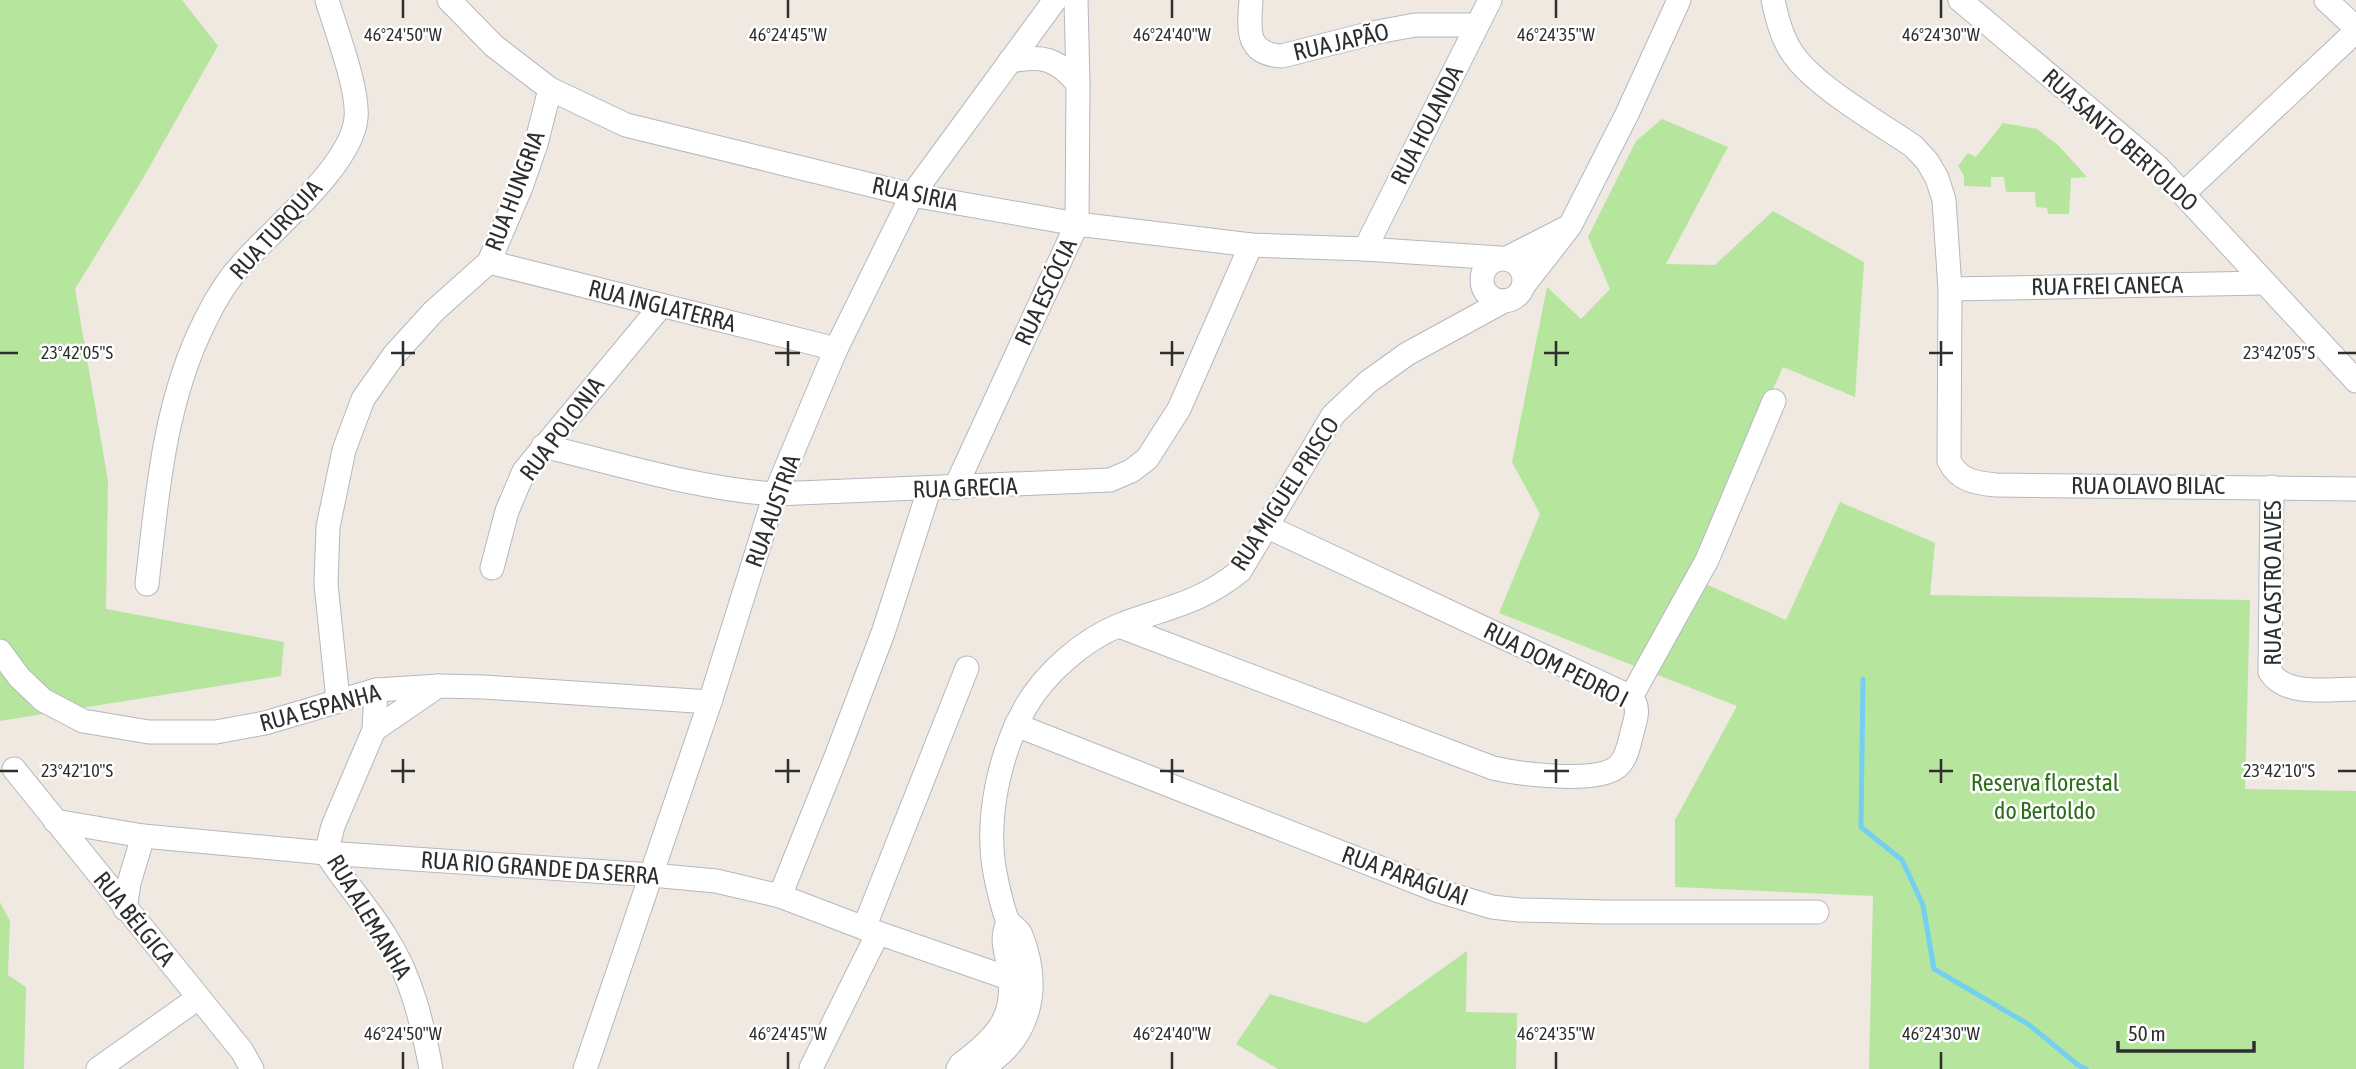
<svg xmlns="http://www.w3.org/2000/svg" width="2356" height="1069" font-family="'Asap Condensed',sans-serif">
	<style>
		.green { fill: #b6e59e }
		.lines { fill: none; stroke-linecap: round; stroke-linejoin: round }
		.stream { stroke: #75cff0; stroke-width: 5 }
		.minor-casing { stroke: #b4b7c1; stroke-width: 25 }
		.minor { stroke: #fff; stroke-width: 23 }
		.ticks { fill: none; stroke: #2e2e2e; stroke-width: 2.5 }
		.labels { text-anchor: middle; stroke-width: 5; stroke-linejoin: round; paint-order: stroke }
		.street-label { font-size: 24px; fill: #2e2e2e; stroke: #fff }
		.park-label { font-size: 24px; fill: #2c6e1b; stroke: #fff }
		.ticks-label { font-size: 18px; text-anchor: middle; fill: #2e2e2e; stroke: #fff; stroke-width: 5; stroke-linejoin: round; paint-order: stroke }
	</style>
	<rect width="100%" height="100%" fill="#efe9e1"/>
	<!-- green -->
	<g class="green">
		<polygon points="0,0 182,0 218,46 142,180 75,289 108,481 106,609 284,642 281,676 0,721"/>
		<polygon points="1662,119 1728,147 1666,264 1715,265 1773,211 1864,262 1855,397 1783,367 1688,576 1786,620 1840,502 1935,543 1930,595 2250,600 2245,789 2356,791 2356,1069 1869,1069 1873,896 1675,887 1675,820 1737,706 1499,613 1540,514 1512,462 1547,287 1581,319 1610,289 1588,237 1636,141"/>
		<polygon points="2003,123 2037,129 2059,146 2087,177 2071,178 2069,214 2048,214 2047,208 2036,207 2035,192 2006,192 2004,177 1991,177 1991,187 1964,186 1964,176 1958,166 1968,153 1976,157"/>
		<polygon points="0,902 10,921 8,975 26,987 24,1069 0,1069"/>
		<polygon points="1467,951 1466,1012 1517,1013 1516,1069 1278,1069 1236,1044 1270,994 1366,1023"/>
	</g>
	<g class="lines">
		<!-- stream -->
		<polyline class="stream" points="1863,679 1861,827 1902,860 1923,905 1934,969 2028,1024 2078,1065 2086,1069"/>
		<defs>
			<g id="minor">
				<polyline points="449,0 494,46 550,89 626,125 912,195 1077,224 1251,245 1365,249 1500,258"/>
				<path d="M1251,0C1249,29 1245,54 1282,56L1372,33L1415,25H1477"/>
				<path d="M1773,0C1777,18 1781,35 1791,51C1811,84 1879,123 1913,146L1927,161L1937,178L1944,200L1950,289L1949,461C1959,481 1976,483 1996,485L2356,489"/>
				<polyline points="1960,0 2158,167 2356,381"/>
				<polyline points="2326,0 2356,28"/>
				<path d="M1010,61C1042,55 1057,58 1078,84"/>
				<polyline points="2184,193 2356,31"/>
				<polyline points="1365,249 1490,0"/>
				<polyline points="1507,258 1564,229"/>
				<circle cx="1503" cy="280" r="21"/>
				<polyline points="489,262 836,349"/>
				<polyline points="1524,285 1570,226 1627,114 1679,0"/>
				<polyline points="1950,289 2264,283"/>
				<path d="M543,446C620,464 697,489 775,494L1110,480L1131,471L1147,459L1179,409L1251,245"/>
				<path d="M2272,487L2270,672C2286,697 2330,689 2356,689"/>
				<polyline points="955,488 1077,224 1078,84 1076,0"/>
				<polyline points="492,568 507,511 524,471 661,306"/>
				<path d="M147,584C157,495 164,402 205,321C214,302 228,279 243,263C274,228 352,165 356,118C359,90 336,30 327,0"/>
				<path d="M1119,626L1493,768C1519,774 1596,784 1617,767C1627,759 1629,744 1632,733C1635,720 1641,708 1631,697L1268,527"/>
				<polyline points="0,651 19,677 43,700 83,721 149,732 216,732 265,723 376,690 439,686 484,687 710,702"/>
				<path d="M376,690L374,730L333,826L326,853C344,882 368,907 386,937C412,978 422,1022 431,1069"/>
				<polyline points="1631,697 1707,560 1774,401"/>
				<polyline points="338,700 326,584 328,527 344,450 363,399 394,355 434,311 489,262 521,187 536,144 550,89"/>
				<polyline points="1016,725 1439,891 1492,907 1519,910 1604,912 1817,912"/>
				<polyline points="374,730 438,686"/>
				<polyline points="14,769 217,1020 242,1051 252,1069"/>
				<polyline points="55,821 143,836 326,853 652,875 716,881 780,896 864,928 1011,979"/>
				<polyline points="780,896 837,754 883,633 929,490"/>
				<polyline points="125,909 129,883 143,836"/>
				<polyline points="864,928 967,668"/>
				<polyline points="811,1068 878,933"/>
				<polyline points="98,1069 198,998"/>
				<polyline points="585,1069 710,702 775,494 836,349 912,195 1055,0"/>
				<path d="M958,1069L961,1064C1000,1035 1018,1014 1008,964C1005,946 1001,939 1008,922"/>
				<path d="M980,1069C1031,1039 1042,988 1021,935C1018,928 1010,926 1007,919C1002,906 998,888 995,873C985,820 999,755 1025,708C1045,673 1083,640 1120,625C1167,607 1199,604 1240,571L1333,415L1368,382L1407,354L1504,301"/>
			</g>
		</defs>
		<!-- minor casing -->
		<use href="#minor" class="minor-casing"/>
		<!-- minor -->
		<use href="#minor" class="minor"/>
	</g>
	<!-- ticks -->
	<path class="ticks" d="M403,0V18M788,0V18M1172,0V18M1556,0V18M1941,0V18M403,341V366M788,341V366M1172,341V366M1556,341V366M1941,341V366M0,353H18M391,353H415M775,353H800M1160,353H1184M1544,353H1569M1929,353H1953M2338,353H2356M403,759V783M788,759V783M1172,759V783M1556,759V783M1941,759V783M0,771H18M391,771H415M775,771H800M1160,771H1184M1544,771H1569M1929,771H1953M2338,771H2356M403,1052V1069M788,1052V1069M1172,1052V1069M1556,1052V1069M1941,1052V1069"/>
	<g class="labels">
		<!-- street labels -->
		<g class="street-label">
			<text transform="translate(1341 42) rotate(-13)" y="8">RUA JAPÃO</text>
			<text transform="translate(1427 125) rotate(-63)" y="8">RUA HOLANDA</text>
			<text transform="translate(2120 140) rotate(42)" y="8">RUA SANTO BERTOLDO</text>
			<text transform="translate(515 191) rotate(-69)" y="8">RUA HUNGRIA</text>
			<text transform="translate(915 194) rotate(12)" y="8">RUA SIRIA</text>
			<text transform="translate(276 230) rotate(-48)" y="8">RUA TURQUIA</text>
			<text transform="translate(2107 286) rotate(-1)" y="8">RUA FREI CANECA</text>
			<text transform="translate(1046 292) rotate(-65)" y="8">RUA ESCÓCIA</text>
			<text transform="translate(662 306) rotate(14)" y="8">RUA INGLATERRA</text>
			<text transform="translate(562 429) rotate(-53)" y="8">RUA POLONIA</text>
			<text x="2148" y="494">RUA OLAVO BILAC</text>
			<text transform="translate(965 488) rotate(-2)" y="8">RUA GRECIA</text>
			<text transform="translate(1285 494) rotate(-57)" y="8">RUA MIGUEL PRISCO</text>
			<text transform="translate(773 511) rotate(-70)" y="8">RUA AUSTRIA</text>
			<text transform="translate(2273 583) rotate(-90)" y="8">RUA CASTRO ALVES</text>
			<text transform="translate(1556 665) rotate(27)" y="8">RUA DOM PEDRO I</text>
			<text transform="translate(320 708) rotate(-15)" y="8">RUA ESPANHA</text>
			<text transform="translate(540 868) rotate(4)" y="8">RUA RIO GRANDE DA SERRA</text>
			<text transform="translate(1405 876) rotate(20)" y="8">RUA PARAGUAI</text>
			<text transform="translate(369 917) rotate(59)" y="8">RUA ALEMANHA</text>
			<text transform="translate(134 919) rotate(51)" y="8">RUA BÉLGICA</text>
		</g>
		<!-- park labels -->
		<g class="park-label">
			<text x="2045" y="791">Reserva florestal<tspan x="2045" dy="28">do Bertoldo</tspan></text>
		</g>
	</g>
	<g class="ticks-label">
		<text x="403" y="41">46°24'50"W</text>
		<text x="788" y="41">46°24'45"W</text>
		<text x="1172" y="41">46°24'40"W</text>
		<text x="1556" y="41">46°24'35"W</text>
		<text x="1941" y="41">46°24'30"W</text>
		<text x="77" y="359">23°42'05"S</text>
		<text x="2279" y="359">23°42'05"S</text>
		<text x="77" y="777">23°42'10"S</text>
		<text x="2279" y="777">23°42'10"S</text>
		<text x="403" y="1040">46°24'50"W</text>
		<text x="788" y="1040">46°24'45"W</text>
		<text x="1172" y="1040">46°24'40"W</text>
		<text x="1556" y="1040">46°24'35"W</text>
		<text x="1941" y="1040">46°24'30"W</text>
	</g>
	<!-- scale -->
	<path d="M2118 1041v10h136v-10" fill="none" stroke="#2e2e2e" stroke-width="3.5"/>
	<text x="2128" y="1041" font-size="21" fill="#2e2e2e" stroke="#ffffff" stroke-width="5" paint-order="stroke">50 m</text>
</svg>
